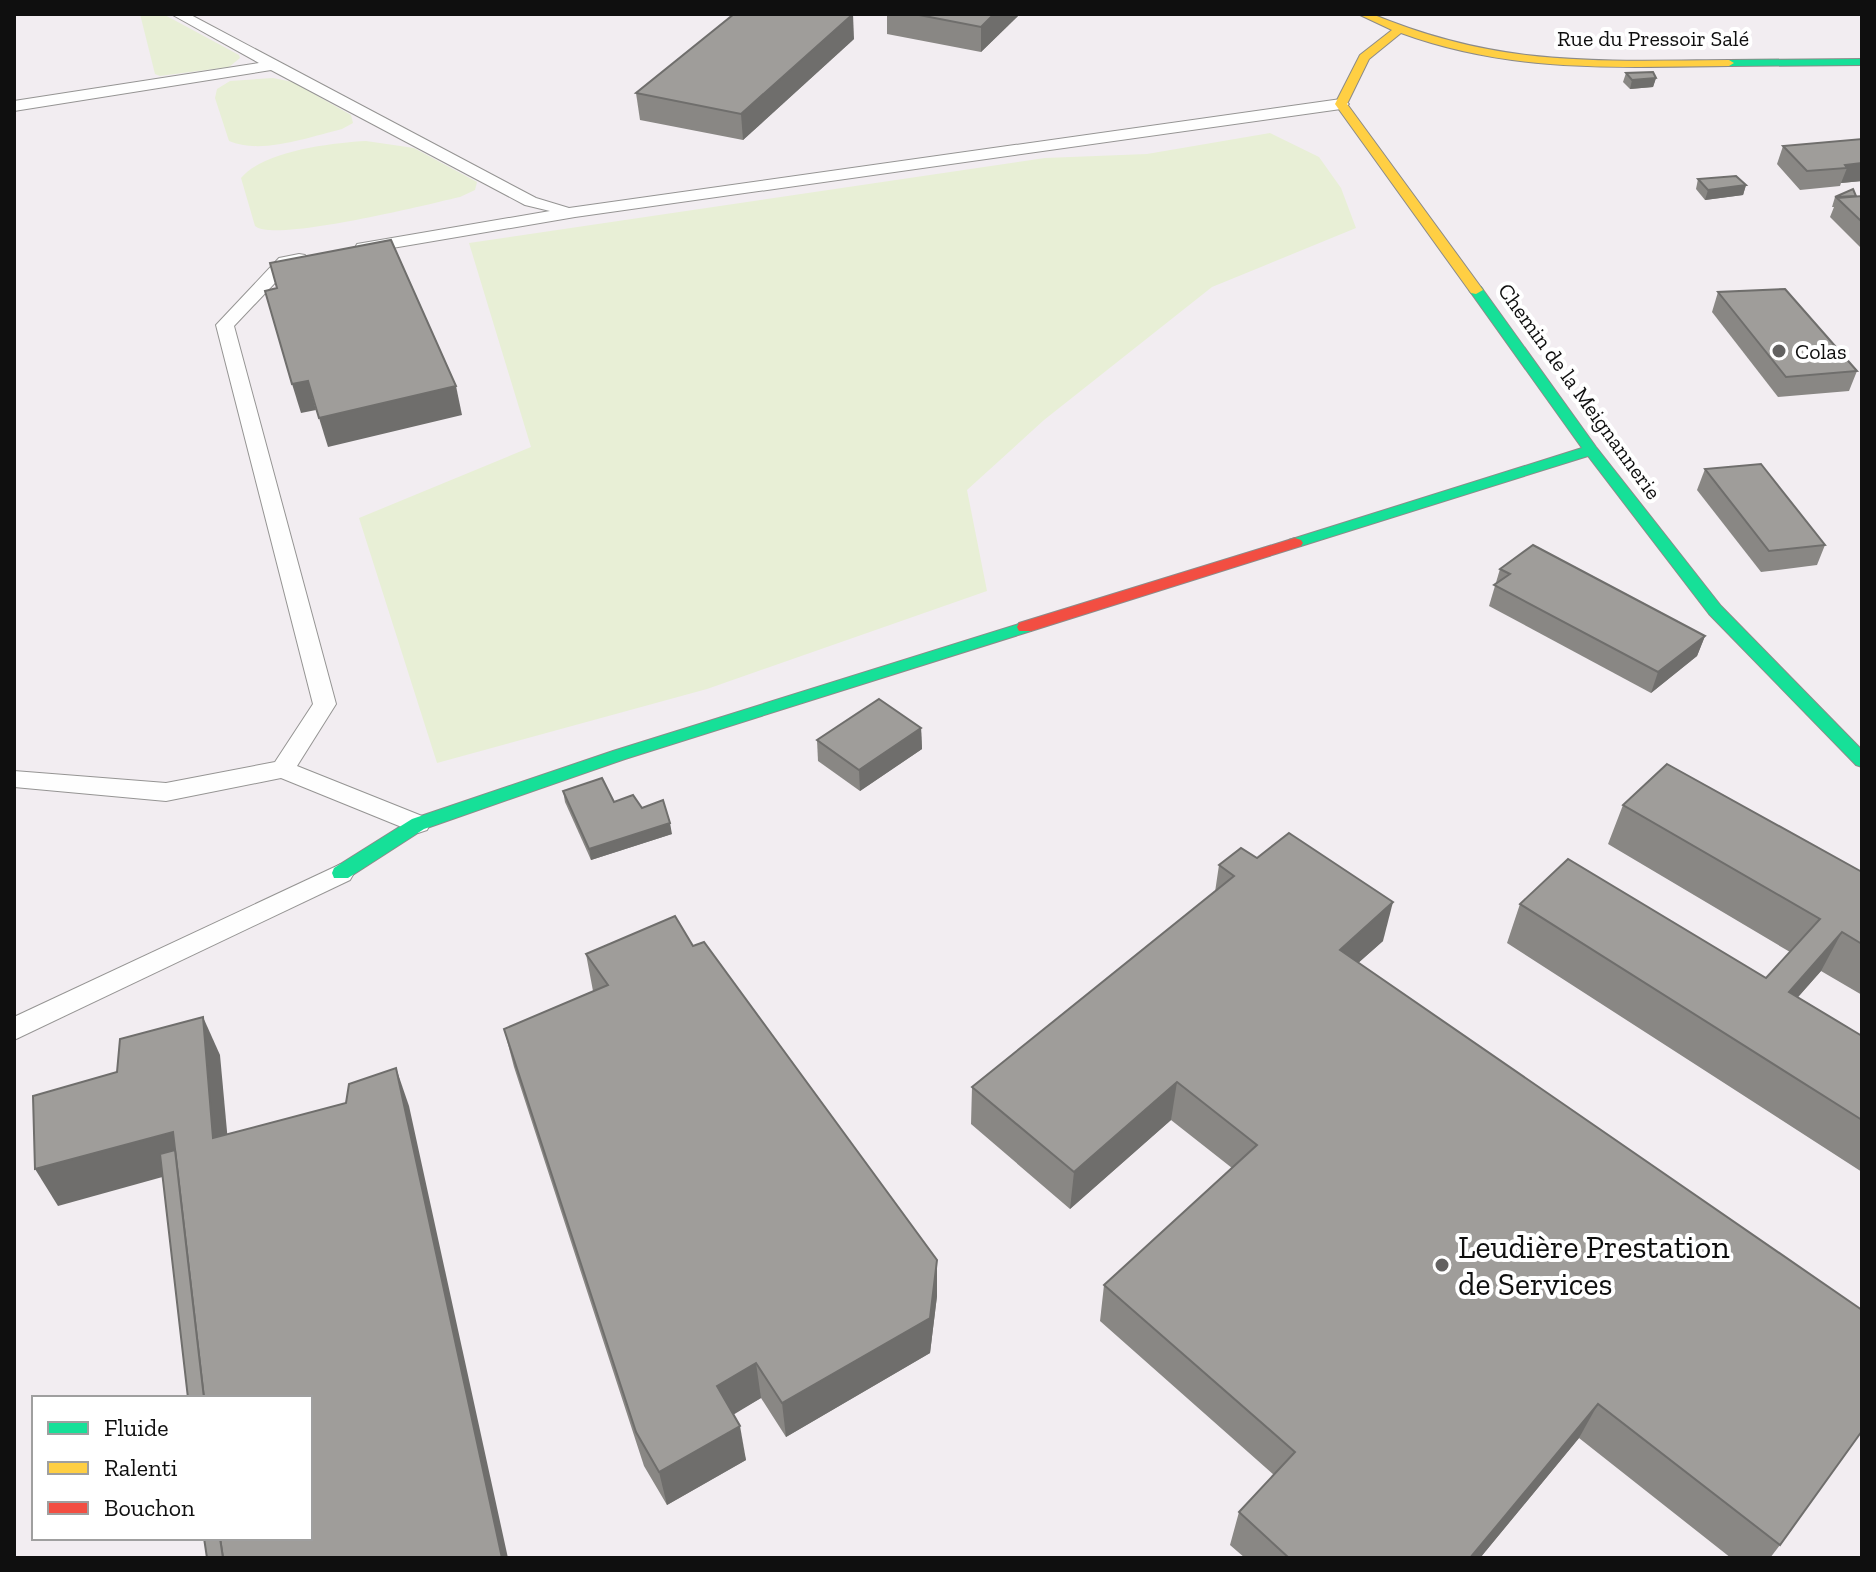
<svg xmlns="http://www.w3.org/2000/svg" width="1876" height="1572" font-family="'Zilla Slab',serif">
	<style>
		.industrial { fill: #f2edf1; fill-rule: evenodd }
		.green { fill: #e8efd6 }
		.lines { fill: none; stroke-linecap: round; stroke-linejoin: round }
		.lane-casing { stroke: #959493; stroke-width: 2 }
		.fast-casing { stroke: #8c8b89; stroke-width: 2 }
		.slow-casing { stroke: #8c8b89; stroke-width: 2 }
		.jam-casing { stroke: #8c8b89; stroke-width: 2 }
		.lane { fill: #fefefe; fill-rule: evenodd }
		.fast { fill: #16e098; fill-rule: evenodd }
		.slow { fill: #ffcf43; fill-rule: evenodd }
		.jam { fill: #f24e42; fill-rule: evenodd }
		.wall { fill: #898784 }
		.shaded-wall { fill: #6f6e6c }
		.building { fill: #9f9d9a; stroke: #6f6e6c; stroke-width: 2 }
		.poi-dot { fill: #626160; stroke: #fff; stroke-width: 3 }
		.labels { text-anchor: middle; stroke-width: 8; stroke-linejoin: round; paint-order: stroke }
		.far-street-label { font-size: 22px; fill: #0f0f0f; stroke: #fff }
		.far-poi-label { font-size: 22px; fill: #0f0f0f; stroke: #fff; text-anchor: start }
		.near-poi-label { font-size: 32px; fill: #0f0f0f; stroke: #fff; text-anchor: start }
	</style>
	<rect width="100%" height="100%" fill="#fbf9f5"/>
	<!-- industrial -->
	<path class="industrial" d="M14,14H1862V1558H14ZM34,1398H310V1538H34Z"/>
	<!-- green -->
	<g class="green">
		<polygon points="140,14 163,14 239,55 240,58 229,67 160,76 155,74"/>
		<path d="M273,78L293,82L351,115L353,123L342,129C309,137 261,155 229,141L215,98L217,89L230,81Z"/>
		<polygon points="1270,133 1319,157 1341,188 1356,228 1212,287 1044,420 967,490 987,591 707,689 437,763 359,518 531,447 469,243 1045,158 1147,154"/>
		<path d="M366,141L414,148L477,182L475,190L460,197C429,204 274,243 255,226L241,178C263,151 331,143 366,141Z"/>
	</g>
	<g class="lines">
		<defs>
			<g id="lane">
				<polygon points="171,14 189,14 536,198 569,208 1341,99 1349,104 1341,109 575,217 363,253 355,248 357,244 550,211 525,205 271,70 14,111 14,101 259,63"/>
				<polygon points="299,254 305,255 308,259 305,263 291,266 234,326 336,704 297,766 427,818 430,824 427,830 418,833 409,830 281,778 166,801 14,787 14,771 166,783 275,762 313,704 216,325 279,258"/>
				<polygon points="341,864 350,866 354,873 350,880 14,1040 14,1017"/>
			</g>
			<g id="fast">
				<polygon points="1862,59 1862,65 1729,66 1724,63 1729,60"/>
				<polygon points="1476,286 1481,287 1596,447 1721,606 1862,750 1862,767 1856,765 1709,614 1588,456 1301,546 1289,546 1287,543 1289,540 1582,448 1469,290"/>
				<polygon points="1025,622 1031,623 1033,627 1031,631 625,759 424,829 348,878 334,878 332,873 334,868 412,819 613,751"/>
			</g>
			<path id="slow" d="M1358,14H1372C1499,67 1596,61 1729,60L1734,63L1729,66C1615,67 1510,73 1401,33L1369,59L1347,104L1483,290L1476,294L1471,293L1335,104L1360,55L1392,30Z"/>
			<polygon id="jam" points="1295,538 1301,540 1303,543 1301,546 1031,631 1019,631 1017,627 1019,623"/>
		</defs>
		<!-- lane casing -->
		<use href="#lane" class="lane-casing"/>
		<!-- fast casing -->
		<use href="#fast" class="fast-casing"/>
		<!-- slow casing -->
		<use href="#slow" class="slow-casing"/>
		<!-- jam casing -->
		<use href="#jam" class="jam-casing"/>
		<!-- lane -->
		<use href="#lane" class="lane"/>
		<!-- fast -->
		<use href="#fast" class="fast"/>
		<!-- slow -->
		<use href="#slow" class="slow"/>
		<!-- jam -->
		<use href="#jam" class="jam"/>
	</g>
	<!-- wall -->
	<g class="wall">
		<polygon points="887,14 1020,14 981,52 887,34"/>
		<polygon points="854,39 743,140 640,120 636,93"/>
		<polygon points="1626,73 1656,78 1653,87 1630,89 1623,82"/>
		<polygon points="1862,139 1862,181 1841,183 1840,186 1800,190 1777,164 1783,146"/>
		<polygon points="1698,179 1746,185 1743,195 1705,200 1696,189"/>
		<polygon points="1856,196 1862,196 1862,249 1830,217 1834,207 1832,207 1835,197"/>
		<polygon points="1718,292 1857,371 1849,391 1778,397 1712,312"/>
		<polygon points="1705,469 1825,545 1817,565 1761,572 1697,490"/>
		<polygon points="1500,569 1705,636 1697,656 1651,693 1489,606"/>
		<polygon points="921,728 922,749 860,791 818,761 817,740"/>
		<polygon points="563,791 642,808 672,834 591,860 565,802"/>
		<polygon points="1623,805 1862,872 1862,995 1821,971 1798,997 1862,1036 1862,1172 1507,943 1520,904 1766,978 1790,952 1608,844"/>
		<polygon points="1219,865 1383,941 1358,963 1780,1545 1770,1558 1731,1558 1579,1438 1480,1558 1245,1558 1230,1545 1239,1512 1274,1475 1100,1321 1104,1285 1232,1168 1171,1120 1070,1209 971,1124 972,1087 1215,892"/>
		<polygon points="693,946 937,1296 930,1353 786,1437 761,1398 733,1414 746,1460 667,1505 644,1466 514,1067 504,1029 593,991 586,954"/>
	</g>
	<!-- shaded-wall -->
	<g class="shaded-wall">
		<polygon points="853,14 854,39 743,140 741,114"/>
		<polygon points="994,14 1020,14 981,52 981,27"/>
		<polygon points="1656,78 1653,87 1630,89 1632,80"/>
		<polygon points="1862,163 1862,181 1841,183 1847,168 1845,165"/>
		<polygon points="1746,185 1743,195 1705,200 1708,190"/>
		<polygon points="308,381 316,410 301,413 292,384"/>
		<polygon points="456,386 462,415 328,447 319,418"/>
		<polygon points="1705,636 1697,656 1651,693 1658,672"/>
		<polygon points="921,728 922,749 860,791 859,770"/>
		<polygon points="670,823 672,834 591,860 589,849"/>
		<polygon points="1393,902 1383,941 1330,988 1340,950"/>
		<polygon points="1842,932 1821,971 1769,1030 1789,992"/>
		<polygon points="203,1017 220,1055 230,1164 213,1138"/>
		<polygon points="396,1068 409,1106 508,1558 502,1558"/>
		<polygon points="1177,1082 1171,1120 1070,1209 1074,1172"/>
		<polygon points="173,1132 184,1171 58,1206 35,1169"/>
		<polygon points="937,1260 937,1296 930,1353 786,1437 782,1403"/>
		<polygon points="756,1363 761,1398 723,1421 717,1386"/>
		<polygon points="1598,1404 1579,1438 1480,1558 1470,1558"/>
		<polygon points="740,1426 746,1460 667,1505 659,1472"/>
	</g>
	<!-- building -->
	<g class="building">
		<polygon points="734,14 853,14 741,114 636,93"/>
		<polygon points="914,14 994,14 981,27"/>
		<polygon points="1653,72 1656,78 1632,80 1626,73"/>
		<polygon points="1862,139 1862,163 1845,165 1847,168 1807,171 1783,146"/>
		<polygon points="1736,176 1746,185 1708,190 1698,179"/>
		<polygon points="1853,189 1856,196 1835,197"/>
		<polygon points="1862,196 1862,222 1837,198"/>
		<polygon points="391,240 456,386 319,418 308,381 292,384 265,291 277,288 270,263"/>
		<polygon points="1785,289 1857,371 1786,377 1718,292"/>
		<polygon points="1761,464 1825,545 1769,551 1705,469"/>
		<polygon points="1533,545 1705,636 1658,672 1494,585 1510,574 1500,569"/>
		<polygon points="879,699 921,728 859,770 817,740"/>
		<polygon points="1667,764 1862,872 1862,944 1842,932 1789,992 1862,1036 1862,1120 1520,904 1568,859 1766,978 1820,919 1623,805"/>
		<polygon points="602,778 614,802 633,795 642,808 663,800 670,823 589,849 563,791"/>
		<polygon points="1289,833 1393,902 1340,950 1862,1310 1862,1431 1780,1545 1598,1404 1470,1558 1289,1558 1239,1512 1295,1452 1104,1285 1257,1145 1177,1082 1074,1172 972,1087 1234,876 1219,865 1241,848 1257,858"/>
		<polygon points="675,916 693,946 704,942 937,1260 930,1318 782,1403 756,1363 717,1386 740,1426 659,1472 636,1432 504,1029 608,985 586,954"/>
		<polygon points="203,1017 213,1138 346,1103 349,1084 396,1068 502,1558 223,1558 220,1538 310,1538 310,1398 204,1398 173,1132 35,1169 33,1096 117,1072 120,1039"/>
		<polygon points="175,1150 204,1398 188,1398 160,1154"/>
		<polygon points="204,1538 220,1538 223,1558 207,1558"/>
	</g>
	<!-- markers -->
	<g class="poi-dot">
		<circle cx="1779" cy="351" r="8"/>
		<circle cx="1442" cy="1265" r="8"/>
	</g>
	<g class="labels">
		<!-- far-street labels -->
		<g class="far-street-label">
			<text x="1653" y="46">Rue du Pressoir Salé</text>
			<text transform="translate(1580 391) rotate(54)" y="8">Chemin de la Meignannerie</text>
		</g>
		<!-- far-poi labels -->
		<g class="far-poi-label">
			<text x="1795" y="359">Colas</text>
		</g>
		<!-- near-poi labels -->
		<g class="near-poi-label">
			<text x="1458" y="1258">Leudière Prestation<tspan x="1458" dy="37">de Services</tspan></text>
		</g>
	</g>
	<!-- border -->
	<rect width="1876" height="1572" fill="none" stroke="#0f0f0f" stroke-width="32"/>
	<!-- legend -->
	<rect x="32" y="1396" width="280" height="144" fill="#ffffff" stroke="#9f9f9f" stroke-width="2"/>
	<rect x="48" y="1422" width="40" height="12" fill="#16e098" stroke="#9f9f9f" stroke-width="2"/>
	<text x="104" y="1436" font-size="24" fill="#0f0f0f">Fluide</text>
	<rect x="48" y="1462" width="40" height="12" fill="#ffcf43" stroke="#9f9f9f" stroke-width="2"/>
	<text x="104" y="1476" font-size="24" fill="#0f0f0f">Ralenti</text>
	<rect x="48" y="1502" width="40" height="12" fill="#f24e42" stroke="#9f9f9f" stroke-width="2"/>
	<text x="104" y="1516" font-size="24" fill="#0f0f0f">Bouchon</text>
</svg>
